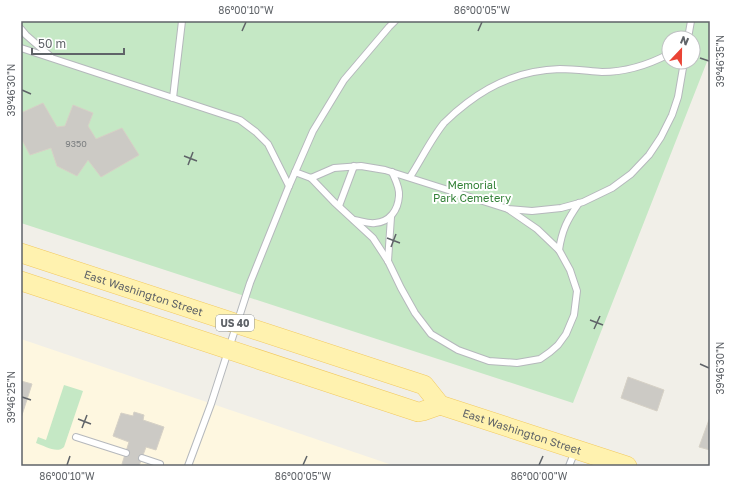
<svg xmlns="http://www.w3.org/2000/svg" width="731" height="487" font-family="'Golos Text',sans-serif">
	<style>
		.commercial { fill: #fef7e0 }
		.green { fill: #c5e8c5; fill-rule: evenodd }
		.building { fill: #cccac5; stroke: #d6d1c6 }
		.lines { fill: none; stroke-linecap: round; stroke-linejoin: round }
		.service-casing { stroke: #b5b8bc; stroke-width: 8 }
		.primary-casing { stroke: #f2c960; stroke-width: 20 }
		.service { stroke: #fff; stroke-width: 6 }
		.primary { stroke: #fff2af; stroke-width: 19 }
		.ticks { fill: none; stroke: #5f6368; stroke-width: 1.5 }
		.labels { text-anchor: middle; stroke-width: 4; stroke-linejoin: round; paint-order: stroke }
		.number-label { font-size: 9px; fill: #7a7d7f }
		.shield { fill: #fff; stroke: #8f9295; stroke-width: 1 }
		.shield-label { font-size: 10px; font-weight: bold; fill: #5f6368 }
		.park-label { font-size: 11px; fill: #348238; stroke: #fff }
		.street-label { font-size: 11px; fill: #5f6368; stroke: #fff }
		.neatline { fill: none; stroke: #5f6368; stroke-width: 1.5 }
		.ticks-label { font-size: 10px; text-anchor: middle; fill: #5f6368 }
	</style>
	<rect width="100%" height="100%" fill="#f1efe8"/>
	<!-- commercial -->
	<polygon class="commercial" points="21,339 395,466 21,466"/>
	<!-- green -->
	<g class="green">
		<path d="M21,21H710V54L573,403L21,223ZM669,38H693V62H669Z"/>
		<path d="M64,385L83,391L64,447C57,454 45,446 36,443L38,437L46,440Z"/>
	</g>
	<!-- building -->
	<g class="building">
		<polygon points="43,103 57,127 65,126 73,105 93,113 88,126 96,139 122,128 139,155 101,177 88,160 77,176 57,166 51,148 30,155 21,138 21,113"/>
		<polygon points="628,377 664,390 657,411 621,398"/>
		<polygon points="21,381 32,384 21,418"/>
		<polygon points="134,412 144,415 143,420 164,427 156,450 146,447 139,466 128,466 122,464 129,442 113,436 121,413 133,416"/>
		<polygon points="710,417 710,450 699,447"/>
	</g>
	<g class="lines">
		<defs>
			<g id="service">
				<polyline points="21,29 26,35 50,56"/>
				<polyline points="688,38 691,21"/>
				<polyline points="21,48 240,120 256,132 268,144 289,186"/>
				<polyline points="173,98 182,21"/>
				<polyline points="295,172 311,178 334,168 361,166 385,170 508,209 532,211 561,208 583,202 612,188 631,174 649,155 661,137 672,115 678,97 684,62"/>
				<path d="M410,177C421,160 431,139 444,123C451,116 459,109 467,103C494,82 525,70 560,69C574,69 588,71 602,72C626,72 648,65 669,54"/>
				<polyline points="311,178 334,202 373,238 388,261 401,288 415,313 431,334 458,350 489,361 517,363 540,359 550,352 558,345 566,334 574,315 577,291 570,270 559,250 537,229 508,209"/>
				<polyline points="339,206 354,166"/>
				<path d="M354,220C361,221 368,224 375,223C390,222 398,210 399,196C400,188 395,179 392,172"/>
				<path d="M559,250C562,230 567,220 579,203"/>
				<polyline points="388,261 391,217"/>
				<polyline points="76,437 126,453"/>
				<polyline points="142,458 160,464"/>
				<polyline points="188,466 211,404 250,283 289,186 313,131 344,80 389,27 395,21"/>
				<polyline points="569,466 575,451"/>
			</g>
			<g id="primary">
				<path id="s1" d="M21,253L424,385L440,405L627,466"/>
				<polyline points="21,281 418,412 423,411 440,405"/>
			</g>
		</defs>
		<!-- service casing -->
		<use href="#service" class="service-casing"/>
		<!-- primary casing -->
		<use href="#primary" class="primary-casing"/>
		<!-- service -->
		<use href="#service" class="service"/>
		<!-- primary -->
		<use href="#primary" class="primary"/>
	</g>
	<!-- ticks -->
	<path class="ticks" d="M242,31L246,22M478,31L482,22M700,58L709,61M22,90L31,94M184,156L197,161M188,165L193,152M387,238L400,243M391,247L396,234M590,320L603,325M594,329L600,316M700,364L709,368M22,397L31,400M78,419L91,424M82,428L87,415M67,465L70,456M303,465L307,456M539,465L543,456"/>
	<g class="labels">
		<!-- number labels -->
		<g class="number-label">
			<text x="76" y="147">9350</text>
		</g>
		<!-- shield labels -->
		<rect class="shield" x="216" y="315" width="38" height="16" rx="3"/>
		<g class="shield-label">
			<text x="235" y="327">US 40</text>
		</g>
		<!-- park labels -->
		<g class="park-label">
			<text x="472" y="189">Memorial<tspan x="472" dy="13">Park Cemetery</tspan></text>
		</g>
		<!-- street labels -->
		<g class="street-label">
			<text dy="4" stroke="none"><textPath href="#s1" startOffset="129">East Washington Street</textPath></text>
			<text dy="4" stroke="none"><textPath href="#s1" startOffset="536">East Washington Street</textPath></text>
		</g>
	</g>
	<!-- border -->
	<rect width="731" height="487" fill="none" stroke="#ffffff" stroke-width="44"/>
	<!-- north arrow -->
	<g transform="translate(681 50) rotate(22)"><circle r="19" fill="#ffffff" stroke="#bfc1c3"/>
	<path d="M0-3L7 15L0 10L-7 15Z" fill="#ea4335"/>
	<text y="-6" font-size="11" font-weight="bold" text-anchor="middle" fill="#5f6368">N</text>
	</g>
	<!-- scale -->
	<path d="M32 48v6h92v-6" fill="none" stroke="#5f6368" stroke-width="2"/>
	<text x="38" y="48" font-size="12" fill="#5f6368" stroke="#ffffff" stroke-width="3" paint-order="stroke">50 m</text>
	<rect x="22" y="22" width="687" height="443" class="neatline"/>
	<g class="ticks-label">
		<text x="246" y="14">86°00'10"W</text>
		<text x="482" y="14">86°00'05"W</text>
		<text transform="translate(720 61) rotate(-90)" y="4">39°46'35"N</text>
		<text transform="translate(11 90) rotate(-90)" y="4">39°46'30"N</text>
		<text transform="translate(720 368) rotate(-90)" y="4">39°46'30"N</text>
		<text transform="translate(11 397) rotate(-90)" y="4">39°46'25"N</text>
		<text x="67" y="480">86°00'10"W</text>
		<text x="303" y="480">86°00'05"W</text>
		<text x="539" y="480">86°00'00"W</text>
	</g>
</svg>
